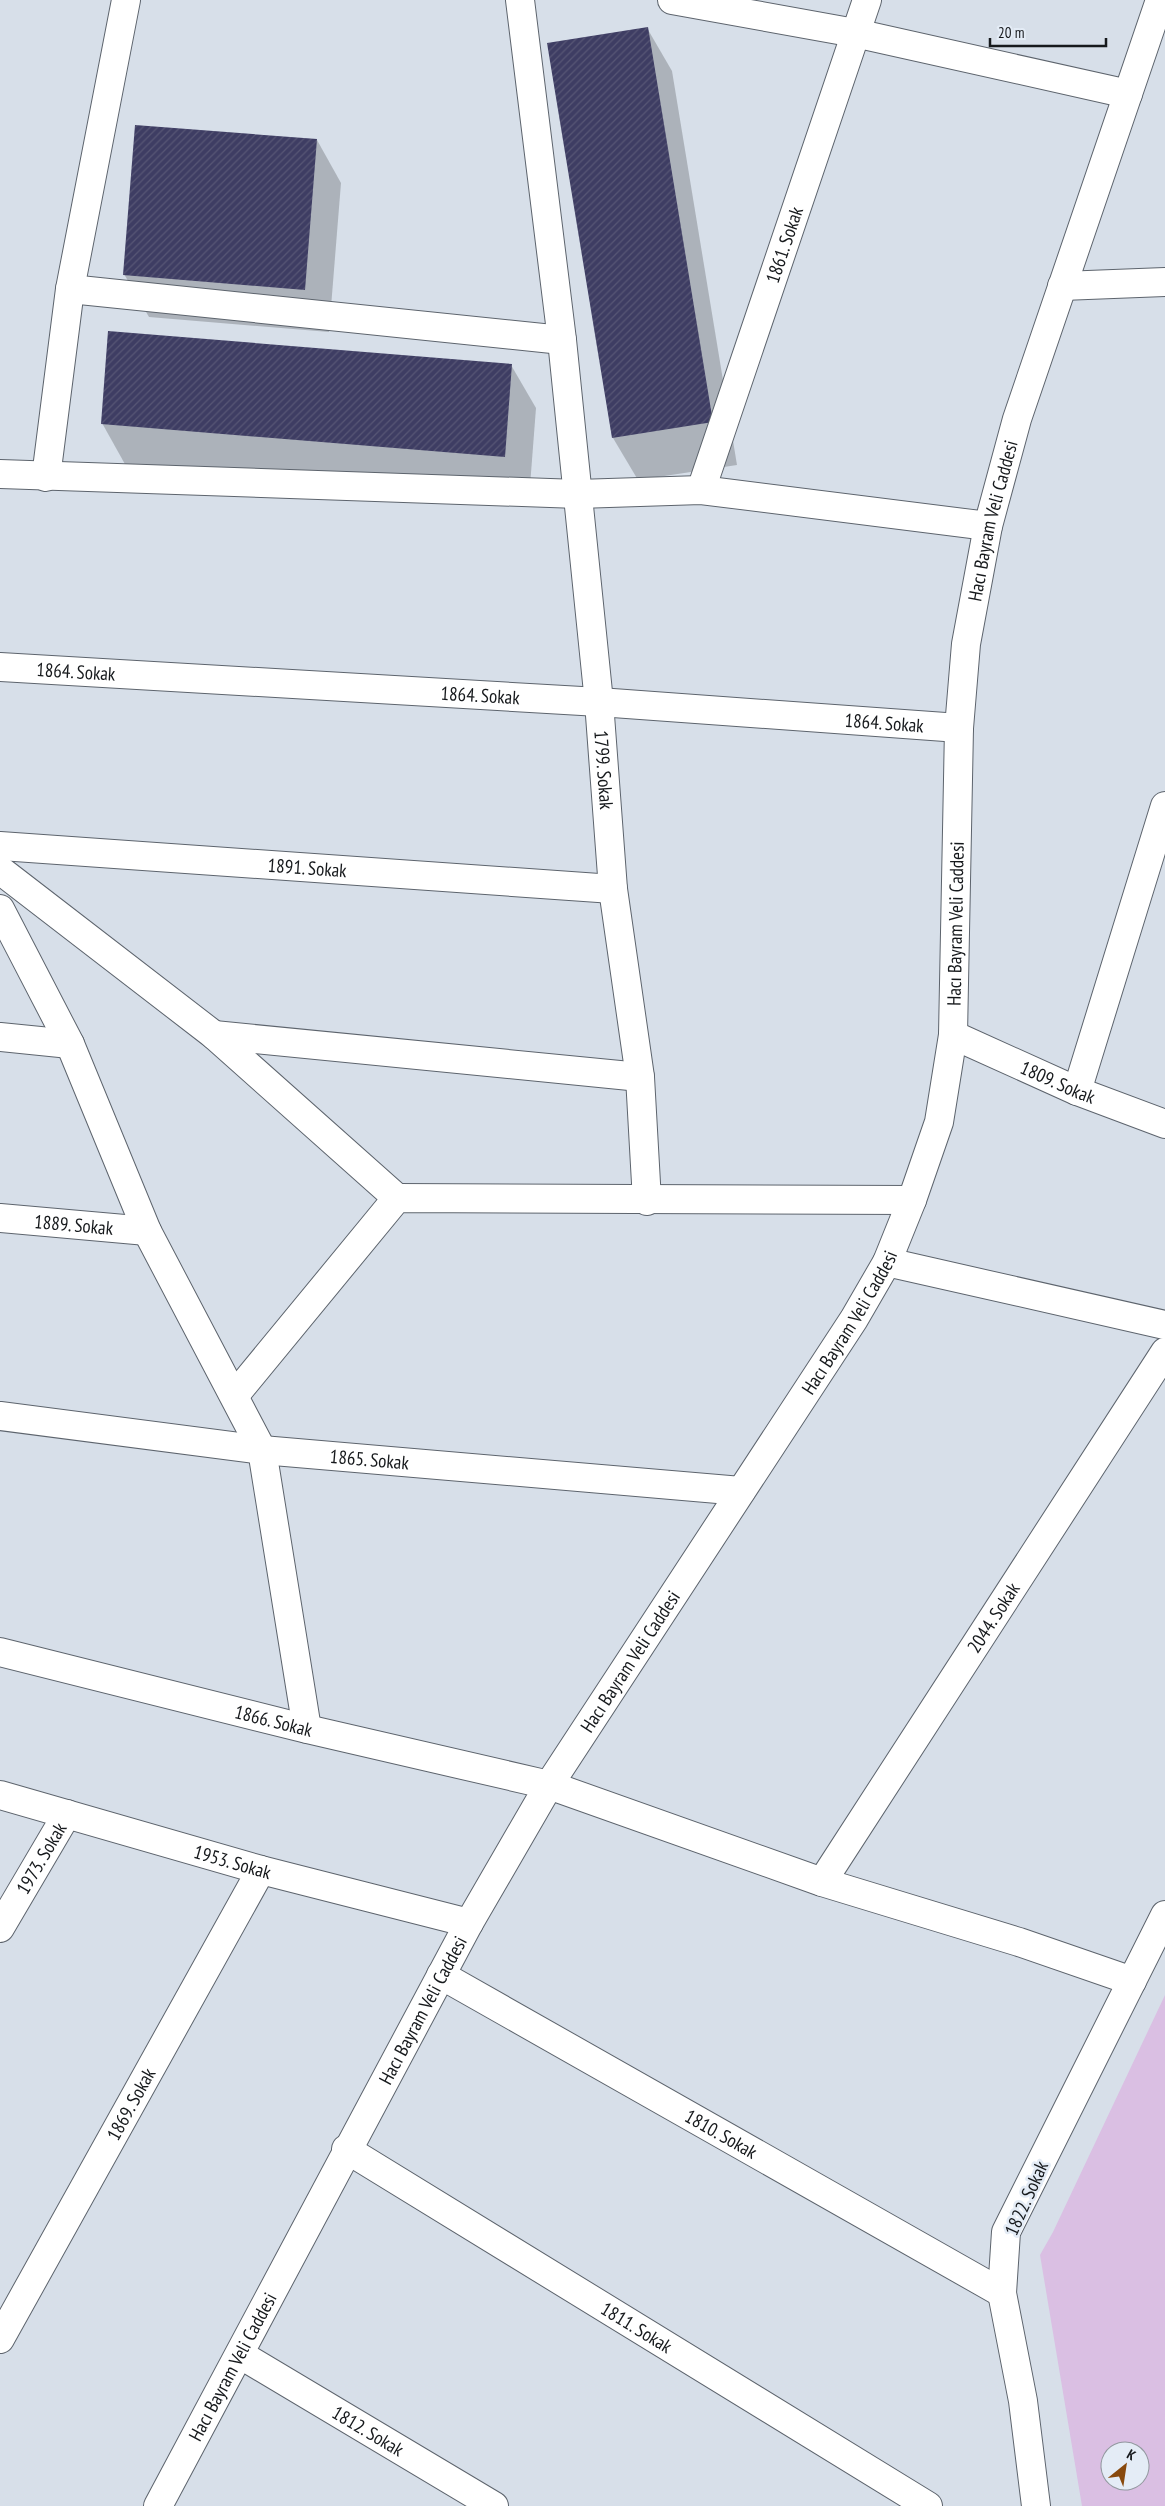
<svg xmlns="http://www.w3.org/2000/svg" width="1165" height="2506" font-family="'PT Sans Narrow',sans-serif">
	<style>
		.pitch { fill: #dabfe3; fill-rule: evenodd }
		.shadow { fill: #0003 }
		.building { fill: url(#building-hatch) }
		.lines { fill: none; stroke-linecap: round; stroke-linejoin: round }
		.minor-casing { stroke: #5d646d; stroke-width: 30 }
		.secondary-casing { stroke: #5d646d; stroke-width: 30 }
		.minor { stroke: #fff; stroke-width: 28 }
		.secondary { stroke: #fff; stroke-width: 28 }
		.labels { text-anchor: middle; stroke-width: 5; stroke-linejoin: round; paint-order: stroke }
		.street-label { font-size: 19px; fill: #16191c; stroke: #e4ecf6 }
	</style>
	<defs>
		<pattern id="building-hatch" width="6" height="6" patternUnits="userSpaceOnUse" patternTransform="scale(1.25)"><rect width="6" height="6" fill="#3e3d63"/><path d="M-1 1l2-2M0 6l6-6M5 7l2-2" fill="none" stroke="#575675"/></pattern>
	</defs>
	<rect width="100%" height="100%" fill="#d7dfe9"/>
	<!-- pitch -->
	<path class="pitch" d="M1165,1995V2506H1082L1040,2255L1053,2232ZM1110,2451H1140V2481H1110Z"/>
	<!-- shadow -->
	<g class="shadow">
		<polygon points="647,28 672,71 737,465 638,480 613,438 548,44"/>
		<polygon points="317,140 341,183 329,332 149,317 124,274"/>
		<polygon points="511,365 536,408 529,499 126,466 102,423"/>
	</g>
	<!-- building -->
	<g class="building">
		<polygon points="648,27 713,422 612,438 547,43"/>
		<polygon points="135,125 317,139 305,290 123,275"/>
		<polygon points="108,331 512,364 505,457 101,424"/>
	</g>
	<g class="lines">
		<defs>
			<g id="minor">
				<polyline points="672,0 855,33 1128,94"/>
				<polyline points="1062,286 1165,282"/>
				<polyline points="70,289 562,340 520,0"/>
				<path id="s1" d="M562,340L599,702L613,889L640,1077L647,1201"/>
				<polyline points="0,474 578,494 701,490 988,526"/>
				<polyline points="46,477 70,289 126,0"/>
				<path id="s2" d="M701,490L867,0"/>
				<path id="s3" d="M0,667L599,702L959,728"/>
				<path id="s4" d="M0,846L613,889"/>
				<polyline points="0,870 214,1035 397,1198"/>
				<polyline points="0,909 70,1044 147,1231 262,1450 307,1729"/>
				<polyline points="214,1035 640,1077"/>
				<path id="s5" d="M953,1035L1077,1091L1165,1124"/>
				<polyline points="0,1037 70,1044"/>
				<polyline points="1077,1091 1165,806"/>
				<path id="s6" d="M0,1218L147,1231"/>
				<polyline points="887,1262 1165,1325"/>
				<polyline points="235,1395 397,1198 912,1200"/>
				<path id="s7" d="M0,1416L262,1450L741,1491"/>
				<path id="s8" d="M0,1652L307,1729L549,1785L822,1882L1019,1942L1132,1981"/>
				<path id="s9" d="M822,1882L1165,1352"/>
				<path id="s10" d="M0,1928L67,1814"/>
				<path id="s11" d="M441,1975L1002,2293"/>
				<path id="s12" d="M346,2149L928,2506"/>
				<path id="s13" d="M0,2339L261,1870"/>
				<path id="s14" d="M241,2355L494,2506"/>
				<polyline points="1036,2506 1023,2401 1002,2293 1006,2232 1165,1915"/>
			</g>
			<g id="secondary">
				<path id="s15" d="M0,1795L261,1870L469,1923"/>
				<path id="s16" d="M158,2506L469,1923L549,1785L854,1319L887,1262L912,1200L939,1122L953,1035L959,728L966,644L988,526L1017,419L1160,0"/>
			</g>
		</defs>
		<!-- minor casing -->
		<use href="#minor" class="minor-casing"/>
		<!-- secondary casing -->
		<use href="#secondary" class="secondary-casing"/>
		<!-- minor -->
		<use href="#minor" class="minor"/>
		<!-- secondary -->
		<use href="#secondary" class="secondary"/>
	</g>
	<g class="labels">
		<!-- street labels -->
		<g class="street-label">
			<text dy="7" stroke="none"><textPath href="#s2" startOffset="259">1861. Sokak</textPath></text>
			<text dy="7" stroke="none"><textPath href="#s16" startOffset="2198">Hacı Bayram Veli Caddesi</textPath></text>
			<text dy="7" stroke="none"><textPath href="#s3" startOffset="76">1864. Sokak</textPath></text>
			<text dy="7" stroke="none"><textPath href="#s3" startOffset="481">1864. Sokak</textPath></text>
			<text dy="7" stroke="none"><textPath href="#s3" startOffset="886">1864. Sokak</textPath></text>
			<text dy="7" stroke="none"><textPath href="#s1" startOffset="432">1799. Sokak</textPath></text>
			<text dy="7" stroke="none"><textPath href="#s4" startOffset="308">1891. Sokak</textPath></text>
			<text dy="7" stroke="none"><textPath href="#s16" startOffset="1792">Hacı Bayram Veli Caddesi</textPath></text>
			<text dy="7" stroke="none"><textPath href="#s5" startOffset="115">1809. Sokak</textPath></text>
			<text dy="7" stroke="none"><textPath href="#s6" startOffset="74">1889. Sokak</textPath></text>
			<text dy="7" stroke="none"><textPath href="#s16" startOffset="1372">Hacı Bayram Veli Caddesi</textPath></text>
			<text dy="7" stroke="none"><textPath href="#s7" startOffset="372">1865. Sokak</textPath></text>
			<text dy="7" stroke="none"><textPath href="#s9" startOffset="315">2044. Sokak</textPath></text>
			<text dy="7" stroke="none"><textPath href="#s16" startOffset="968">Hacı Bayram Veli Caddesi</textPath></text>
			<text dy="7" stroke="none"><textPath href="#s8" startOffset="282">1866. Sokak</textPath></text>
			<text dy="7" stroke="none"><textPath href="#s10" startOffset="81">1973. Sokak</textPath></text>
			<text dy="7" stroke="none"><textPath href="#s15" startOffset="242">1953. Sokak</textPath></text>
			<text dy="7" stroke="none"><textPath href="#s16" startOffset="562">Hacı Bayram Veli Caddesi</textPath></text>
			<text dy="7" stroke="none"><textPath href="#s13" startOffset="269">1869. Sokak</textPath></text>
			<text dy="7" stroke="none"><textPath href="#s11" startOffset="322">1810. Sokak</textPath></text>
			<text transform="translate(1026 2198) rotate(-66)" y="7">1822. Sokak</text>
			<text dy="7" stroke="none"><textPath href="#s12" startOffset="341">1811. Sokak</textPath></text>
			<text dy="7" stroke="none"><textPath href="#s16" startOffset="158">Hacı Bayram Veli Caddesi</textPath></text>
			<text dy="7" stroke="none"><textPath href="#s14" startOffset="148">1812. Sokak</textPath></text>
		</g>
	</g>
	<!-- north arrow -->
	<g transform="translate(1125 2466) rotate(30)"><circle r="24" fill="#e4ecf6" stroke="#92989f"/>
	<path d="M0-4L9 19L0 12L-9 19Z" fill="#88490d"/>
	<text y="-8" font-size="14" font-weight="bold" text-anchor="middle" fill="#16191c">K</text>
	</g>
	<!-- scale -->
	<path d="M990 38v8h116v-8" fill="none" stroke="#16191c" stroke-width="2.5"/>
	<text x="998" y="38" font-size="15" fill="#16191c" stroke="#e4ecf6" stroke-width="4" paint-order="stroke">20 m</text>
</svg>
